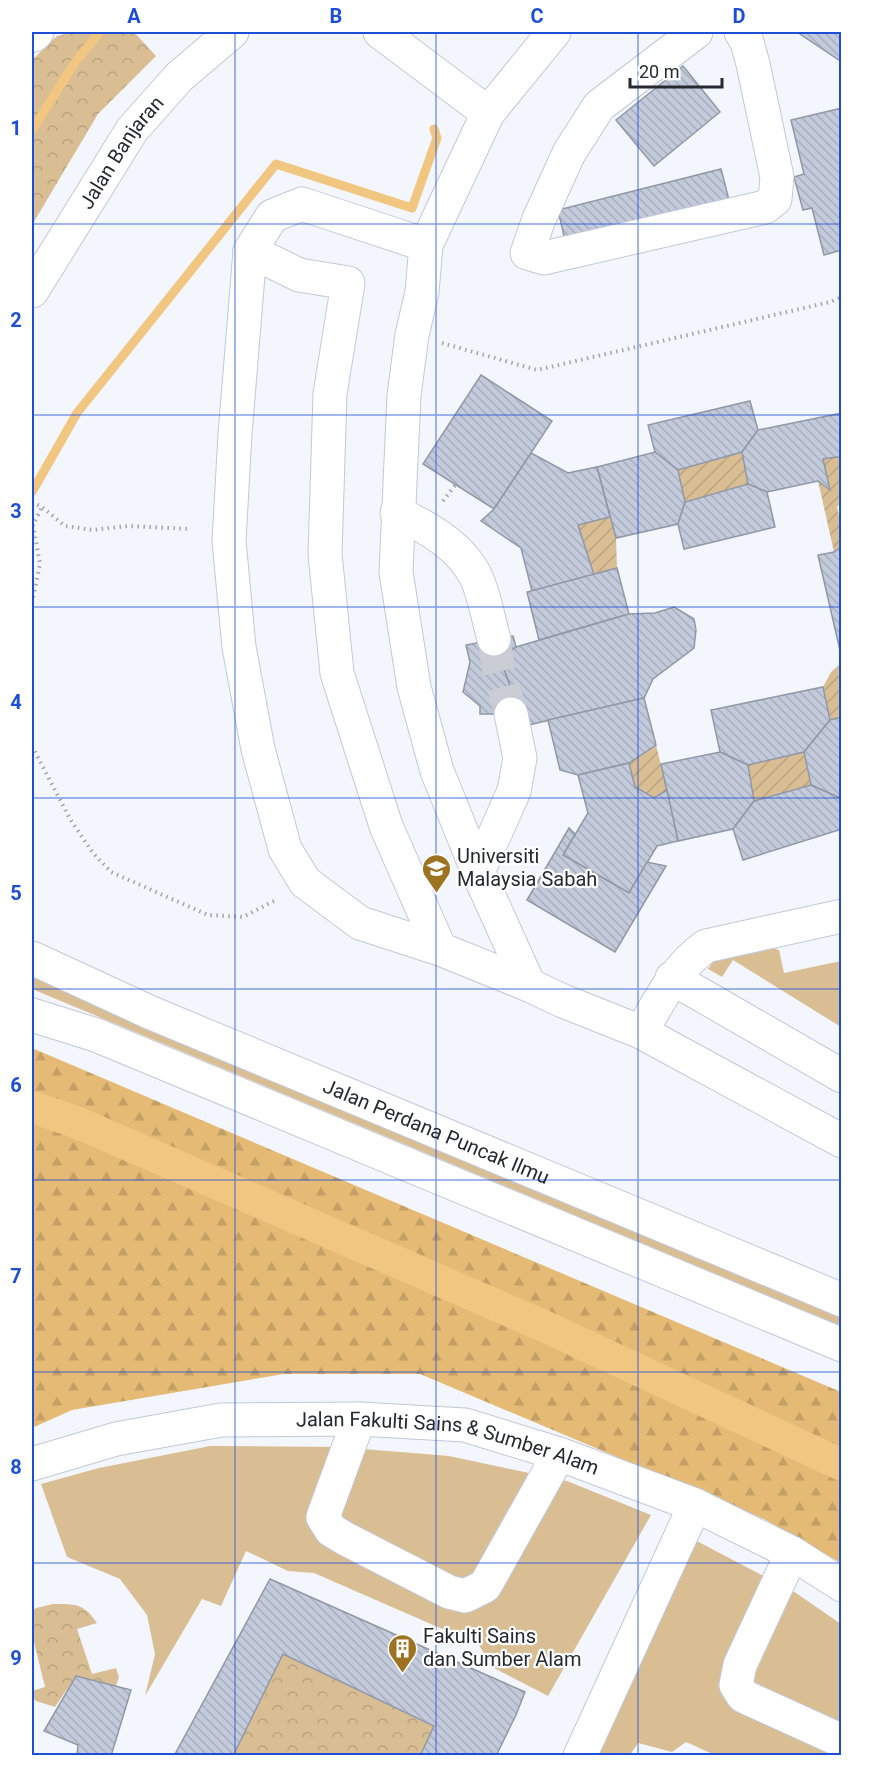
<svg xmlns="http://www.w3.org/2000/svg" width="873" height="1787" font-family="Roboto,sans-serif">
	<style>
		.grass { fill: #d9be94 }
		.forest { fill: url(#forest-firs) }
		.park { fill: url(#park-crowns) }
		.garden { fill: url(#garden-furrows) }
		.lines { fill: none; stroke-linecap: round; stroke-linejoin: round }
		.stream { stroke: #f1c680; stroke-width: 9 }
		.canal { stroke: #f1c680; stroke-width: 32 }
		.building { fill: url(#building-back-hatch); stroke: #9098a7; stroke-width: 1.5 }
		.minor-tunnel { stroke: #cacdd4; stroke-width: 33; stroke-dasharray: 33 16; stroke-linecap: butt }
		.minor-casing { stroke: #c1c8d9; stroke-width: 35 }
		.path { stroke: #a1a4ab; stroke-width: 4; stroke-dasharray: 1.5 4.5; stroke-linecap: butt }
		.minor { stroke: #fff; stroke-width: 33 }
		.grid { fill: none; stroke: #1d4ed8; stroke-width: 1.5; stroke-opacity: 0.55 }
		.labels { text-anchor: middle; stroke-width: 4.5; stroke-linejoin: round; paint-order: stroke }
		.street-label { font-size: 20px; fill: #26292f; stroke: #fff }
		.poi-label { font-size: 20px; fill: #26292f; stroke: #fff; text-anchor: start }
		.neatline { fill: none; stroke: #1d4ed8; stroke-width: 2 }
		.grid-label { font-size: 20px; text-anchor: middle; font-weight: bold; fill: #1d4ed8 }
	</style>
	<defs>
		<pattern id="forest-firs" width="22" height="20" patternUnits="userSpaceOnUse" patternTransform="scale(1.5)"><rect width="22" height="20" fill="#e5ba75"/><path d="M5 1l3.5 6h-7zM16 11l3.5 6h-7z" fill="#c4a066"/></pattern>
		<pattern id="park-crowns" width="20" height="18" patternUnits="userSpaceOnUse" patternTransform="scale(1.5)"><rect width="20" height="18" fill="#d9be94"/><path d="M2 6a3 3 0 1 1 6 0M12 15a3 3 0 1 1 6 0" fill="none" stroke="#baa380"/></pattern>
		<pattern id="garden-furrows" width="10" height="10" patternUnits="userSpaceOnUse" patternTransform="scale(1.5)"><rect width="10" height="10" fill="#d9be94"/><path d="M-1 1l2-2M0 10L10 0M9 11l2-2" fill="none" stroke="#baa380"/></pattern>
		<pattern id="building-back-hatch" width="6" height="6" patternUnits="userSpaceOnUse" patternTransform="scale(1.5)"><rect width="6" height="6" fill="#c3cadb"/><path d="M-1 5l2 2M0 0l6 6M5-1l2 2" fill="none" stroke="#a7aebc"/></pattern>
	</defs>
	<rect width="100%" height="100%" fill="#f3f6fd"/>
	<!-- grass -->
	<g class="grass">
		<polygon points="765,946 779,950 784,973 841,961 841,1027 733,960 722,977 708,969 714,960"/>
		<polygon points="32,976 841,1315 841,1326 32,989"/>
		<polygon points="210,1446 339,1447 449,1456 567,1481 651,1515 548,1696 492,1667 479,1645 314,1573 288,1571 246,1551 221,1606 202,1599 145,1696 155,1654 147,1615 120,1579 67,1557 41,1484 99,1468"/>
		<polygon points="691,1538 796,1593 841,1624 841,1755 715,1755 686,1742 672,1752 638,1743 630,1755 589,1756"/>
	</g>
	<!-- forest -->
	<polygon class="forest" points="32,1048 841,1392 841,1563 764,1519 420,1374 284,1374 72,1410 32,1428"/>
	<!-- park -->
	<g class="park">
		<polygon points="74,32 134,32 156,56 98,114 32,225 32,60 57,36"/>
		<path d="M53,1604C76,1604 83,1603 97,1623L77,1629L92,1674L116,1668L119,1677L114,1691L76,1676L55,1707L36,1701L32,1697V1691L45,1687L33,1638H32V1611L36,1608Z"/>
		<polygon points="283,1654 434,1726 420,1755 233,1756"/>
	</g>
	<!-- garden -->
	<g class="garden">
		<polygon points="742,452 748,484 685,502 678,470"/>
		<polygon points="837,457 841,458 841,502 837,507 841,525 841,546 834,552 818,481 829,490 823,459"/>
		<polygon points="610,517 616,538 617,568 594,575 578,525"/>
		<polygon points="841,663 841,717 830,720 823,687 831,672"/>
		<polygon points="656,745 667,790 654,798 635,787 629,763"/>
		<polygon points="804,752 811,785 754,801 748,765"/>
	</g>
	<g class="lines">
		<!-- stream -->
		<g class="stream">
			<polyline points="32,130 76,61 100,32"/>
			<polyline points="32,492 77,413 276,164 412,208 437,138 434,129"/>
		</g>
		<!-- canal -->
		<polyline class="canal" points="32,1107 76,1122 546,1327 842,1465"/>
	</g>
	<!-- building -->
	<g class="building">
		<polygon points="797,32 842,32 842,62"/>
		<polygon points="683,66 720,112 654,166 616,120"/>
		<polygon points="842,108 842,250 824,255 812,208 803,210 794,177 804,174 791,120"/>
		<polygon points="721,169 729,200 565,240 558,210"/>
		<polygon points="481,375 552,421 494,509 423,464"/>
		<polygon points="750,401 758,430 742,452 678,470 655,452 648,425"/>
		<polygon points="842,413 842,458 837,457 823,459 830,490 818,481 767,492 748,484 742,452 758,430"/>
		<polygon points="655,452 678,470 685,502 678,524 616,538 597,467"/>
		<polygon points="531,453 568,473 597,467 610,517 578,525 594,575 532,591 521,548 481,521 494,509"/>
		<polygon points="748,484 767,492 775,527 684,549 678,524 685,502"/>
		<polygon points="842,546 842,659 818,555 834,552"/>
		<polygon points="617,568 629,614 539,640 527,592"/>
		<polygon points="674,607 694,619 696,630 694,648 653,679 644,698 520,727 520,714 500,658 516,647 629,614 655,613"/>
		<polygon points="513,636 516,647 500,658 520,714 480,714 480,706 463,692 470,662 466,645"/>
		<polygon points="823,687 830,720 804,752 748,765 720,752 711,710"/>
		<polygon points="644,698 656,745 629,763 578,775 560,770 548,720"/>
		<polygon points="842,717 842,799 811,785 804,752 830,720"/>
		<polygon points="720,752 748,765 754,801 733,829 678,841 661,764"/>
		<polygon points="629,763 635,787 654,798 667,790 678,841 657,846 629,893 563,855 588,813 578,775"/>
		<polygon points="811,785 842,799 842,829 743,860 733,829 754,801"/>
		<polygon points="569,828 575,834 563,855 629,893 647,862 666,866 615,952 527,900"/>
		<polygon points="270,1579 525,1692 516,1715 496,1756 420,1756 434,1726 283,1654 233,1756 174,1756"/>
		<polygon points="76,1676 131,1690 111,1756 77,1756 78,1745 44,1731"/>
	</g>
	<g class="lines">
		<!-- minor-tunnel -->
		<polyline class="minor-tunnel" points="494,639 498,666 511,714"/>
		<defs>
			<g id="minor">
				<polyline points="380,32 488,113 554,32"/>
				<polyline points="696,32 599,106 569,153 539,219 527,253 544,258 765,207 775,199 777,177 753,64 747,42 741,32"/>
				<polyline points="32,34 34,35 37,32"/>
				<polyline points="488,113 426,245 422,292 412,335 404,395 396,572 414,687 437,771 478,872 529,985 563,1001 641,1032 842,1141"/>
				<polyline points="250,251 272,216 302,204 426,245"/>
				<path id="s1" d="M32,291L132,130L179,77L232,32"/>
				<path d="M397,513C427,527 461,546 476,577C485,596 488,619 494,639"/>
				<polyline points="478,872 514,791 520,758 511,714"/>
				<polyline points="440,949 360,923 305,882 285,849 258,749 239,647 229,541 235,434 250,251 299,275 348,283 330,394 325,554 337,673 386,826 440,949 529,985"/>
				<path id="s2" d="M32,958L149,1012L842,1300"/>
				<polyline points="672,978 842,1076"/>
				<polyline points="32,1015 96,1035 842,1345"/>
				<path d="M641,1032C660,1000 675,968 706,946L842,916"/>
				<polyline points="359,1419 323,1517 331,1530 344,1538 449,1592 465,1596 485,1586 559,1454"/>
				<path id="s3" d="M32,1464L116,1439L221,1420L359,1419L465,1425L559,1454L695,1505L792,1553L842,1585"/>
				<polyline points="792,1553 740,1665 736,1685 743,1696 842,1741"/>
				<polyline points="580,1756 695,1505"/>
			</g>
		</defs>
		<!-- minor casing -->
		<use href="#minor" class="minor-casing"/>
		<!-- path -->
		<g class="path">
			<polyline points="442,343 537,370 830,302 842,297"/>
			<polyline points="443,501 456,484"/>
			<polyline points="32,502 42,507 65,526 93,530 128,526 190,529"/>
			<polyline points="32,603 40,564 33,525 42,507"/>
			<polyline points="32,746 70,819 93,853 111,872 208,915 243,917 276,900"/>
		</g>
		<!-- minor -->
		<use href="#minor" class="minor"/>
	</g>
	<!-- grid -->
	<path class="grid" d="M235,32V1756M436,32V1756M638,32V1756M32,224H842M32,415H842M32,607H842M32,798H842M32,989H842M32,1180H842M32,1372H842M32,1563H842"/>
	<!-- icons -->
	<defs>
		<symbol id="university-pin" viewBox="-11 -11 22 30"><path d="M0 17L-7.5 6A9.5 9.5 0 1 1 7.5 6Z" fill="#9d7221" stroke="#fff"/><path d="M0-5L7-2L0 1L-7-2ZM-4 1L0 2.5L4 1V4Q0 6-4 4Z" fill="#fff"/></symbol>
		<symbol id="building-pin" viewBox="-11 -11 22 30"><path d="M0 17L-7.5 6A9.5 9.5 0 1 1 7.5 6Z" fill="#9d7221" stroke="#fff"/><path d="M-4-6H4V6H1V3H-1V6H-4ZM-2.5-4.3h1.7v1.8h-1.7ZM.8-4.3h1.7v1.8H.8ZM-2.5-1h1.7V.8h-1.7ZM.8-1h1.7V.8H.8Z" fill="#fff"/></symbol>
	</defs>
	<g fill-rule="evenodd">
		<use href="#university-pin" x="420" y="852" width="33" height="45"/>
		<use href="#building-pin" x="386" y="1632" width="33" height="45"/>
	</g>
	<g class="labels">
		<!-- street labels -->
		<g class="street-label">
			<text dy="7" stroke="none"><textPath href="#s1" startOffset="165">Jalan Banjaran</textPath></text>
			<text dy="7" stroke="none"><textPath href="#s2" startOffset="440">Jalan Perdana Puncak Ilmu</textPath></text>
			<text dy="7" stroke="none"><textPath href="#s3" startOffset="424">Jalan Fakulti Sains &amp; Sumber Alam</textPath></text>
		</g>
		<!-- poi labels -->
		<g class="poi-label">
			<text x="457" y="863">Universiti<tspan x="457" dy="23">Malaysia Sabah</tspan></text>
			<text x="423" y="1643">Fakulti Sains<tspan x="423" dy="23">dan Sumber Alam</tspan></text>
		</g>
	</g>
	<!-- border -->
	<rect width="873" height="1787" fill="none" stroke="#ffffff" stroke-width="66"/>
	<!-- scale -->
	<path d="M630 78v9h92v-9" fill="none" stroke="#26292f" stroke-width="3"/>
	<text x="639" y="78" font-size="18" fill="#26292f" stroke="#ffffff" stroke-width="4.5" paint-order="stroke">20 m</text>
	<rect x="33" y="33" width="807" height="1721" class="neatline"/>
	<g class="grid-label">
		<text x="134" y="23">A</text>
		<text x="336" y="23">B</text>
		<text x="537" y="23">C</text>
		<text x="739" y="23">D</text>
		<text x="16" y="135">1</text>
		<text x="16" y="327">2</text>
		<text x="16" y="518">3</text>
		<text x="16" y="709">4</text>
		<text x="16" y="900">5</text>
		<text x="16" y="1092">6</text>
		<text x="16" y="1283">7</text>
		<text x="16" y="1474">8</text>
		<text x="16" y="1665">9</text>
	</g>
</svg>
